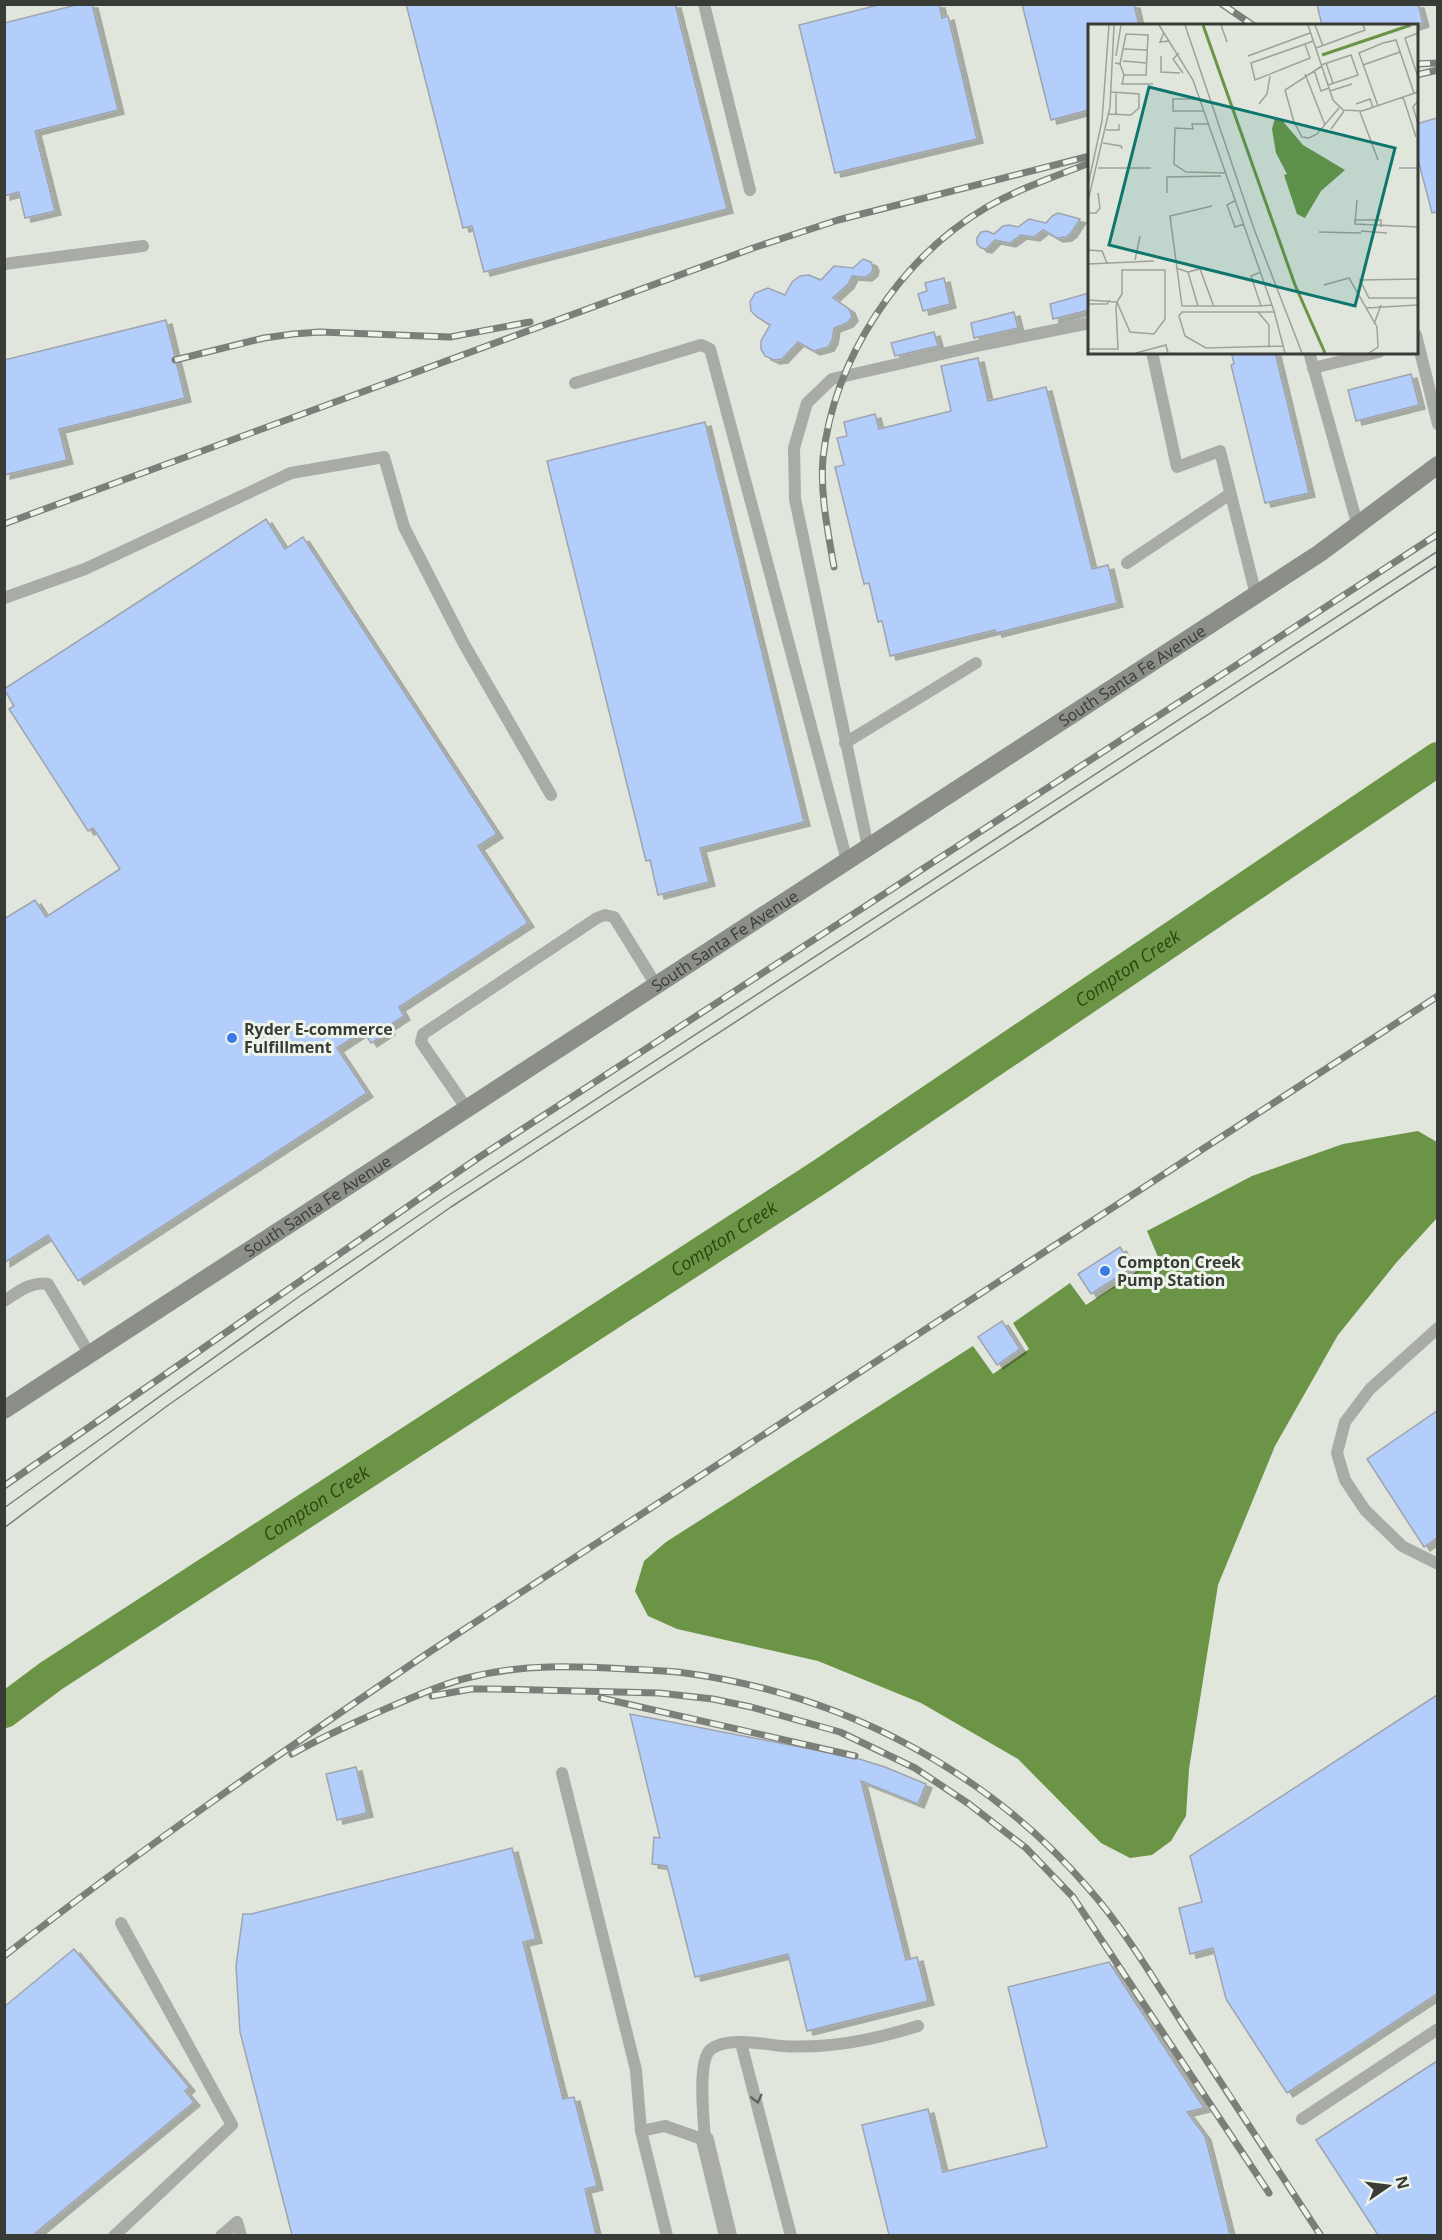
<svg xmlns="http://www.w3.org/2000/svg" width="1442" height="2240" font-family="'Open Sans',sans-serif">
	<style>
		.water { fill: #6c9446 }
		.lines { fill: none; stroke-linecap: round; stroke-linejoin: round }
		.river { stroke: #6c9446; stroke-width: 34 }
		.building { fill: #b3cefb; stroke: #9fa4ae; stroke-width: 1.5; filter: url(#shadow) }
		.lane { stroke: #a8aba6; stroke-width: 12 }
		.street { stroke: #a8aba6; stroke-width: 18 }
		.secondary { stroke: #8b8f88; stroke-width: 18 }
		.tram { stroke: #7b7f78; stroke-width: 1.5 }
		.rail-casing { stroke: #7b7f78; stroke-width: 7 }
		.rail { stroke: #edf4e9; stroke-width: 4.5; stroke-dasharray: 14; stroke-linecap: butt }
		.oneway { stroke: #60625e }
		.poi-dot { fill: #3a79e8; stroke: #edf4e9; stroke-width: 2 }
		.labels { text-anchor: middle; stroke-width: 6; stroke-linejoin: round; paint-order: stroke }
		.street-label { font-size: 16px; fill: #393b37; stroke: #edf4e9 }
		.poi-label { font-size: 16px; font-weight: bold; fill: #393b37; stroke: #edf4e9; text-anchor: start }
		.water-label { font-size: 18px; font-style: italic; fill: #2b460c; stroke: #edf4e9 }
		.inset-river { fill: none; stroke: #6c9446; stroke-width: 3 }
		.inset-road { fill: none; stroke: #9da29a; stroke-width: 1.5 }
		.view { fill: #0f766e; fill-opacity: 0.15; stroke: #0f766e; stroke-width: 3 }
		.inset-edge { fill: none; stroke: #393b37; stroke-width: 3 }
	</style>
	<defs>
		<filter id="shadow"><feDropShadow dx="6" dy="4" stdDeviation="0" flood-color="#0004"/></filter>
	</defs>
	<rect width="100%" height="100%" fill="#e0e6dc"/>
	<!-- water -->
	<polygon class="water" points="1418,1131 1437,1142 1437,1218 1396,1263 1338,1335 1275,1446 1218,1585 1189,1769 1186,1816 1171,1841 1152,1855 1130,1858 1101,1843 1018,1759 921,1703 818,1661 677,1629 648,1616 635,1591 644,1561 666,1542 973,1346 993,1374 1029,1349 1013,1323 1070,1283 1086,1305 1158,1257 1147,1231 1252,1176 1343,1144"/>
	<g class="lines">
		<!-- river -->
		<path class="river" id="s1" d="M4,1711L51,1676L821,1176L1438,759"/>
	</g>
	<!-- building -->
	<g class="building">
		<polygon points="80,4 92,4 118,110 35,131 55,211 25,218 19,192 4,196 4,23"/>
		<polygon points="406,4 675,4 727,209 484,272 472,226 463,228"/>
		<polygon points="882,4 939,4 942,18 948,16 977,139 835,173 799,25"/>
		<polygon points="1022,4 1134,4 1139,26 1089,26 1089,110 1051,120"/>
		<polygon points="1317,4 1418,4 1423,23 1414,26 1322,26"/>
		<polygon points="1437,118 1437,212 1432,213 1416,152 1416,124"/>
		<polygon points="1058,213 1080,219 1071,233 1066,237 1057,238 1043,230 1034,237 1021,235 1010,243 995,240 986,249 981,248 977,244 977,238 981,232 987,231 994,234 1003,226 1009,225 1018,227 1029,219 1046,223 1052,216"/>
		<polygon points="863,259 871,262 873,267 872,272 866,277 852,276 848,284 833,298 849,309 852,317 847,323 834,328 832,340 828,347 814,351 798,342 782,359 774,360 765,356 761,349 761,341 770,325 757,317 751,311 750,302 755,293 768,288 785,295 792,282 800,276 809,275 821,280 834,266 853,268"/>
		<polygon points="944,278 950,304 923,311 918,294 927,291 925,283"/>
		<polygon points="1089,293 1089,310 1053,319 1050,304"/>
		<polygon points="1014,312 1018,328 974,338 971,323"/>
		<polygon points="166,320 185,398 59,429 67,460 4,475 4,360"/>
		<polygon points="934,332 938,346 895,356 891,343"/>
		<polygon points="1244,352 1275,352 1309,493 1265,503 1231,365 1234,364 1232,355"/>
		<polygon points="978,358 988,401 1046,387 1092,569 1108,565 1117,603 996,633 995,630 890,656 882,621 878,622 869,583 864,584 835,467 844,465 837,438 847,436 844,422 875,414 879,429 951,411 941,366"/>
		<polygon points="1411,374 1419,405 1356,421 1348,390"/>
		<polygon points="705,422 804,822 700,848 709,882 658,895 650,860 646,861 547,461"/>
		<polygon points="266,519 285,549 303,537 497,834 478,846 528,923 399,1007 404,1016 387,1027 389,1031 371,1043 363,1031 337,1048 367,1093 78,1281 48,1235 4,1263 4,919 35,900 46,917 120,869 93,828 88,831 9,709 14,706 4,689"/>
		<polygon points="1120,1247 1133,1267 1091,1294 1078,1274"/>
		<polygon points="1002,1321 1020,1349 997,1365 978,1337"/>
		<polygon points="1437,1411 1437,1538 1424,1547 1367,1459"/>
		<polygon points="1437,1695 1437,1994 1287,2093 1226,1999 1213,1948 1190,1954 1179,1908 1202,1902 1190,1856"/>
		<polygon points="630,1714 856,1758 885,1767 926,1784 918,1804 861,1781 906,1960 917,1957 928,2001 807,2031 788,1954 695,1977 667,1866 652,1864 654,1837 660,1838"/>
		<polygon points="356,1767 367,1813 337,1820 326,1774"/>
		<polygon points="512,1848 536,1939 523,1942 563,2099 574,2097 597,2186 585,2189 596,2235 292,2235 240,2032 236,1966 243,1914 251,1914"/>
		<polygon points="74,1949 189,2087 185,2091 194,2102 33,2235 4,2235 4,2007"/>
		<polygon points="1109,1962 1204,2108 1187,2112 1205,2136 1230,2235 889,2235 862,2125 928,2109 943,2172 1047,2147 1008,1987"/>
		<polygon points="1437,2061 1437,2235 1378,2235 1316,2140"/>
	</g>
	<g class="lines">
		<!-- lane -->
		<g class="lane">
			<polyline points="704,4 750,190"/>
			<polyline points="4,264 143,246"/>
			<polyline points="1416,335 1438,424"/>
			<polyline points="1152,352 1177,467 1220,451 1256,595"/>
			<polyline points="1309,352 1357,523"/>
			<polyline points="1313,368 1379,352"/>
			<polyline points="575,383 701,345 710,349 847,861"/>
			<polyline points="1127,563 1230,494"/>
			<polyline points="4,598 85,569 291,473 384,457 404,527 464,644 551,795"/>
			<polyline points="845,743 976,663"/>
			<polyline points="868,847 795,499 794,448 807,403 832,379 981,345 1090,323"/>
			<polyline points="467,1109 421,1042 423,1034 597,918 605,915 614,917 656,985"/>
			<path d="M4,1301C18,1292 31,1281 48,1284L90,1355"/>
			<polyline points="1438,1328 1370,1389 1345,1422 1337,1453 1345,1480 1365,1510 1402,1546 1438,1564"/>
			<polyline points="562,1773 636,2070 641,2131"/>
			<polyline points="741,2043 791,2236"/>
			<polyline points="1302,2119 1438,2029"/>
			<polyline points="114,2236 232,2125 121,1923"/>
			<polyline points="221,2236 237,2222 241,2236"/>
			<path d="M667,2236L641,2131L665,2126L705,2140C704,2121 697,2063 710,2050C725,2036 764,2044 782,2046C829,2049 873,2040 918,2026"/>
		</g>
		<!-- street -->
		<polyline class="street" points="705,2140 728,2236"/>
		<!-- secondary -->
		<path class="secondary" id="s2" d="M4,1410L1320,553L1438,465"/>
		<!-- tram -->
		<g class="tram">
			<polyline points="4,1508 300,1296 446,1197 1438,551"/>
			<polyline points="4,1528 167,1406 451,1207 1438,565"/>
		</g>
		<defs>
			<g id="rail">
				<polyline points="1222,4 1254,26"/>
				<polyline points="1416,64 1438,63"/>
				<polyline points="1416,75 1438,70"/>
				<polyline points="175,360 264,338 293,334 320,332 450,337 530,322"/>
				<polyline points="4,524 753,248 838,220 1090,156"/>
				<path d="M834,567C828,532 820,494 823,458C834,358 900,258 987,207C1019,189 1053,177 1087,164"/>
				<polyline points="4,1486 478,1158 1438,534"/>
				<polyline points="432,1696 471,1689 493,1689 659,1693 713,1699 751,1707 840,1732 915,1768 969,1804 1026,1848 1073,1897 1269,2193"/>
				<polyline points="601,1698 855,1756"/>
				<path d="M292,1754C328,1734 366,1717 404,1701C426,1692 448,1682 471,1677C523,1664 574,1666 627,1669C646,1670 666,1670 685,1673C841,1694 987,1770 1089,1889C1125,1930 1153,1978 1182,2023C1229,2094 1275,2165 1321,2236"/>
				<path d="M4,1956C142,1848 286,1749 431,1651L1438,996"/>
			</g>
		</defs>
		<!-- rail casing -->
		<use href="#rail" class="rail-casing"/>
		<!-- rail -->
		<use href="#rail" class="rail"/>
	</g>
	<!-- one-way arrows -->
	<defs><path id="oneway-chevron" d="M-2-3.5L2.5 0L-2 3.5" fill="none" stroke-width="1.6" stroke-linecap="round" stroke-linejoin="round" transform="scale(1.5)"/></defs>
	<use class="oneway" href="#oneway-chevron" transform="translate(757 2099) rotate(76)"/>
	<!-- markers -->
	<g class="poi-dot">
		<circle cx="232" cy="1038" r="6"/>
		<circle cx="1105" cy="1271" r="6"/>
	</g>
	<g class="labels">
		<!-- street labels -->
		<g class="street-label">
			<text dy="6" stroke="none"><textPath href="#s2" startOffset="1346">South Santa Fe Avenue</textPath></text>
			<text dy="6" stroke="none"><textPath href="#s2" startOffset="860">South Santa Fe Avenue</textPath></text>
			<text dy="6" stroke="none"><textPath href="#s2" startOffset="374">South Santa Fe Avenue</textPath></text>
		</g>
		<!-- poi labels -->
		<g class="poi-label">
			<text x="244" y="1035">Ryder E-commerce<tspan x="244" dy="18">Fulfillment</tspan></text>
			<text x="1117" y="1268">Compton Creek<tspan x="1117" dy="18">Pump Station</tspan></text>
		</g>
		<!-- water labels -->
		<g class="water-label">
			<text dy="6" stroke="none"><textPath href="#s1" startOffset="1347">Compton Creek</textPath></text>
			<text dy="6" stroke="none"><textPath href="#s1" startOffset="861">Compton Creek</textPath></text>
			<text dy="6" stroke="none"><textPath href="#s1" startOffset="375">Compton Creek</textPath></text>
		</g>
	</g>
	<!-- overview -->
	<g transform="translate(1088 24)">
		<rect width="330" height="330" fill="#e0e6dc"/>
		<path d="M187,94L193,95L215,121L257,146L233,167L217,194L209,190L196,151L199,150L188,129L184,105Z" fill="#6c9446"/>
		<path class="inset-river" d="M115,1L207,261L237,329M234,31L323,1"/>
		<path class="inset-road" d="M71,1L105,56L186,287L197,329M97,1L166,205L214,329M133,1L139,18M220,1L245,76L255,86L274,87L330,68M227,1L235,22M76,8L72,18L81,17M330,9L317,14L330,53M217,20L222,34L167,56L163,39L220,19L225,17M228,24L277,6L275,1M36,25L59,26M91,29L85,35L95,49M28,32L33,1M73,32V48L92,49M160,32L222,9M35,37L59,39M27,39L32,40L36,51H58L60,11L38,10L32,40M238,39L245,59M233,41L263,31L270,51L240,61M275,41L312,28M234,42L197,66L206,98L214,113L221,114L229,110L251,84M226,46L233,67L241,64M217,50L237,101M36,51L34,60H65M242,67L264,60M28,68V91M315,73L328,113M111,75H85V87H116M330,77L325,83L330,100M171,80L179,70L182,52M268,80L282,75L285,84M290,82L271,29L295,19L308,16L326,69M272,88L290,136M20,90L43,91L51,84V70L23,68M121,100H104L105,105L87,104L86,140L98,148L138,149M243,105L256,87M18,106H31V100M15,119L33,122L34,125M10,144H63M311,144H330M0,161L14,97L21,1M79,169V153L133,152M148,176L139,181L147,203L156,200M269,176L267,200L330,203M0,177L22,83L26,1M124,182L82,192L94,282H173M0,189H8L12,184L10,169M266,196H293V203M273,207L299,209M231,208L273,209M0,226L14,227L19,239M47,236L52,212M0,240L66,237M88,244L100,248L110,282M100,248L112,245L126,283M173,248L163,252L173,282L184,281M330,255L272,256L281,274H330M236,261L261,254L289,303L290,323L281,329M0,276L29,278M0,280H19L22,276M278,284L330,281M170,288L181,301V322M186,288H94L91,292L97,312L118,324L195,322M286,300L293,281M0,325H30L28,284L29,278L34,270V246H77V295L66,310L42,308L29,278M48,329L78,321L80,329"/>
		<path class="view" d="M61,63L307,124L267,282L21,221Z"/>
		<rect width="330" height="330" class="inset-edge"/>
	</g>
	<!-- border -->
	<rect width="1442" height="2240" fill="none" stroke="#393b37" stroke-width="12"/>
	<!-- north arrow -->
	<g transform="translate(1388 2186) rotate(76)" stroke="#edf4e9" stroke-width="4.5" paint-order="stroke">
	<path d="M0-4.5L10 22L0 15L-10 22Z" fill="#393b37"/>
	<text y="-9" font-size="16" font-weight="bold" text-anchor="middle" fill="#393b37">N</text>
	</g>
</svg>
